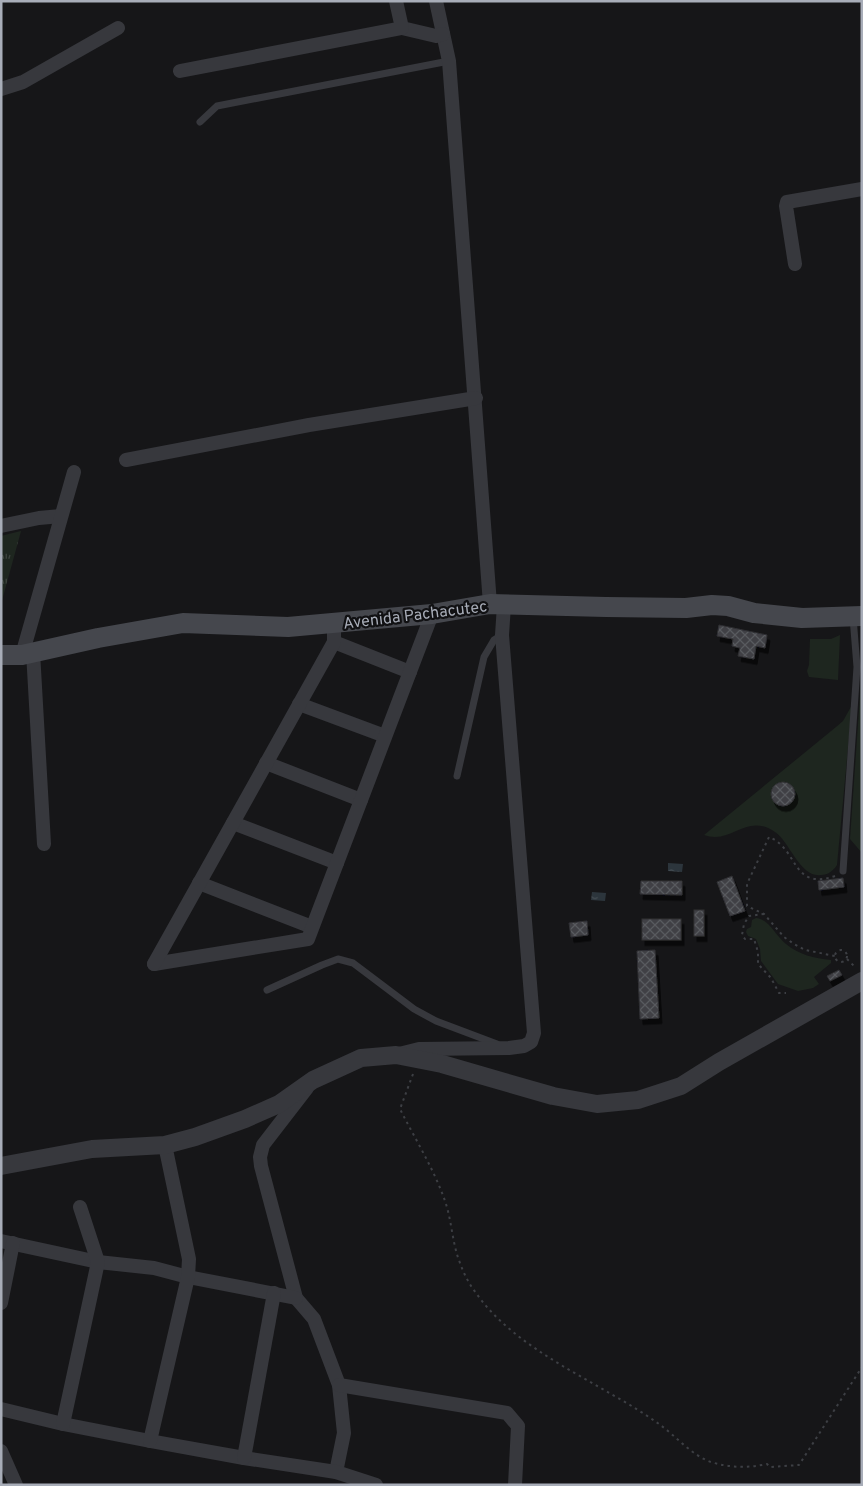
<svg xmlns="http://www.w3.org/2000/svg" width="863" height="1486" font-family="Overpass,sans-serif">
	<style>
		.green { fill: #1e261f }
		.park { fill: url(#park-tufts) }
		.water { fill: url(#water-ripples) }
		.building { fill: url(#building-cross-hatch); stroke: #303034; filter: url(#shadow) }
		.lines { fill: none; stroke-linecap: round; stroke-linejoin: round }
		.path { stroke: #3d3f44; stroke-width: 2; stroke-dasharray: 2.5 4; stroke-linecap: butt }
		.service { stroke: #37383d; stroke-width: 7 }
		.minor { stroke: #37383d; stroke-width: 14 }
		.tertiary { stroke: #37383d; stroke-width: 18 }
		.secondary { stroke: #45474d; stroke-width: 20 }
		.labels { text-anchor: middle; stroke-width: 4.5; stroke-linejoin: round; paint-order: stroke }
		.street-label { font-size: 16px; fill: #a8adb8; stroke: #111113 }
	</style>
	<defs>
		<pattern id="park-tufts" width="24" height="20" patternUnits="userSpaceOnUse" patternTransform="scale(1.25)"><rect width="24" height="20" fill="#1e261f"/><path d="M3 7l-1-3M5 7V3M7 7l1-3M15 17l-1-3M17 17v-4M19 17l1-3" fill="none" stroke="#3c433d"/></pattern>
		<pattern id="water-ripples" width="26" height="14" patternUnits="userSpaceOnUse" patternTransform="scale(1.25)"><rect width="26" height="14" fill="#2c353c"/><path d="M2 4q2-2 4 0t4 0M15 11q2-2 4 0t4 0" fill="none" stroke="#485056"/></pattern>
		<pattern id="building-cross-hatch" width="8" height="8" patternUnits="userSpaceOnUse" patternTransform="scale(1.25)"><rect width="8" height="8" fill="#404145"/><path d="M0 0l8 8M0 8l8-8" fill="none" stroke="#595a5e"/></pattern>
		<filter id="shadow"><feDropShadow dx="3" dy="5.5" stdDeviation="0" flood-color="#0009"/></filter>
	</defs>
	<rect width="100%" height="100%" fill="#161618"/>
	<!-- green -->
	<g class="green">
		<polygon points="840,635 838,680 809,677 807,671 809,665 810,639 831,639"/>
		<polygon points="862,667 862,853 850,839"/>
		<path d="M852,705L837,865C833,871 828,875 821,875C800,878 790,842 775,832C750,815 737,836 715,837C712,837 707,836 704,835L836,727L843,721Z"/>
		<path d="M756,918C769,919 776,936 786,944C799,955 814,958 831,960V963L814,977L819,984L813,988L798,991L778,984L761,961L760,949L756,939L748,936L746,932L747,929L751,927L752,920Z"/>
	</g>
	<!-- park -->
	<polygon class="park" points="21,531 1,604 1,536"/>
	<!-- water -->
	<g class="water">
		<polygon points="668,863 683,864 682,872 668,871"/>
		<polygon points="592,892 606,893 605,901 591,900"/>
	</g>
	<!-- building -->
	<g class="building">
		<polygon points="719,625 767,635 765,648 756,646 754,659 738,656 740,648 732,646 733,639 717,636"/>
		<circle cx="783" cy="794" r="12"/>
		<polygon points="732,876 745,911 730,916 717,882"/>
		<polygon points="843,878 844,887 819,890 818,881"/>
		<polygon points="641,881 682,881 682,895 640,894"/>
		<rect x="694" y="910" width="10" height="26"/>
		<rect x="642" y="919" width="39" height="21"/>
		<polygon points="587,921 588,935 571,937 569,923"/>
		<polygon points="655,950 659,1018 640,1019 637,951"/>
		<polygon points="839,970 842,975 830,981 827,976"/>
	</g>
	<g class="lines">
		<!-- path -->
		<g class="path">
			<path d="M835,876C791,891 799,849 769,837L747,884V906L764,914L784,937L794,944L805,950L835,956"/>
			<polyline points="764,914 749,916 744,924 742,935 745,939 754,939 758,952 758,964 771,978 779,993 786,993"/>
			<circle cx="841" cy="956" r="6"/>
			<polyline points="847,959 855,967"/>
			<path d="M413,1074L400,1109C415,1139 434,1169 445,1201C452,1221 452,1243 460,1263C464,1274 469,1284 476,1293C517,1352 602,1383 659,1424C676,1436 691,1455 711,1462C730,1468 748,1468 767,1464L770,1467L799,1465L862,1367"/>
		</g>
		<!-- service -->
		<g class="service">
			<polyline points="200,122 217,106 449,61"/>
			<polyline points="457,776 484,657 494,640 502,635"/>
			<polyline points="843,871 857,667 853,617"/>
			<polyline points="267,990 322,965 338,959 353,963 414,1009 436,1021 497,1044"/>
		</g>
		<!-- minor -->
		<g class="minor">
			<polyline points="436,1 449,61 490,604"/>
			<polyline points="402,28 436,36 443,34"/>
			<polyline points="180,71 402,28 396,1"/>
			<polyline points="1,89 23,82 118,28"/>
			<polyline points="795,264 786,206 787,202 862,189"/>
			<polyline points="126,460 309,425 476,398"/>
			<polyline points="1,526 39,518 61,516"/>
			<polyline points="334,642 410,672"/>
			<polyline points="33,652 44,844"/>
			<polyline points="22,655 74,472"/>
			<polyline points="299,704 385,736"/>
			<polyline points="266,763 361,800"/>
			<polyline points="233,823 337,863"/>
			<polyline points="199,883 312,927"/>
			<polyline points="154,964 308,939 432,614"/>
			<polyline points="154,964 334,642 334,623"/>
			<polyline points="399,1054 419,1049 509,1048 524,1046 531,1042 534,1033 502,635 504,605"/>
			<polyline points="307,1088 263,1145 260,1157 261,1166 296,1298 314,1319 339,1385 344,1433 336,1472"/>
			<polyline points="1,1241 98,1262 154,1268 188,1277 296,1298"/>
			<polyline points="1,1303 13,1243"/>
			<polyline points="339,1385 507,1413 518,1426 515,1485"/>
			<polyline points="1,1409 63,1424 150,1441 244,1458 336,1472 376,1485"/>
			<polyline points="63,1424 98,1262 80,1207"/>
			<polyline points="150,1441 188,1277 189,1259 165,1145"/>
			<polyline points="1,1451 16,1485"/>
			<polyline points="244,1458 274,1293"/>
		</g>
		<!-- tertiary -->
		<polyline class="tertiary" points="1,1166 92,1149 165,1145 195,1137 245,1119 279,1104 313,1080 361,1058 396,1055 442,1064 553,1096 597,1104 638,1100 681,1086 719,1062 862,981"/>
		<!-- secondary -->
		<polyline class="secondary" points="1,655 22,655 98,638 183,623 288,627 432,614 490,604 606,607 686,608 712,605 728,606 754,613 802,618 862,616"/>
	</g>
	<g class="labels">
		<!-- street labels -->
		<g class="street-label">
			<text transform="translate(415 614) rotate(-7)" y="6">Avenida Pachacutec</text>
		</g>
	</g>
	<!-- border -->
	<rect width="863" height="1486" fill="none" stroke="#a8adb8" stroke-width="5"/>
</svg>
